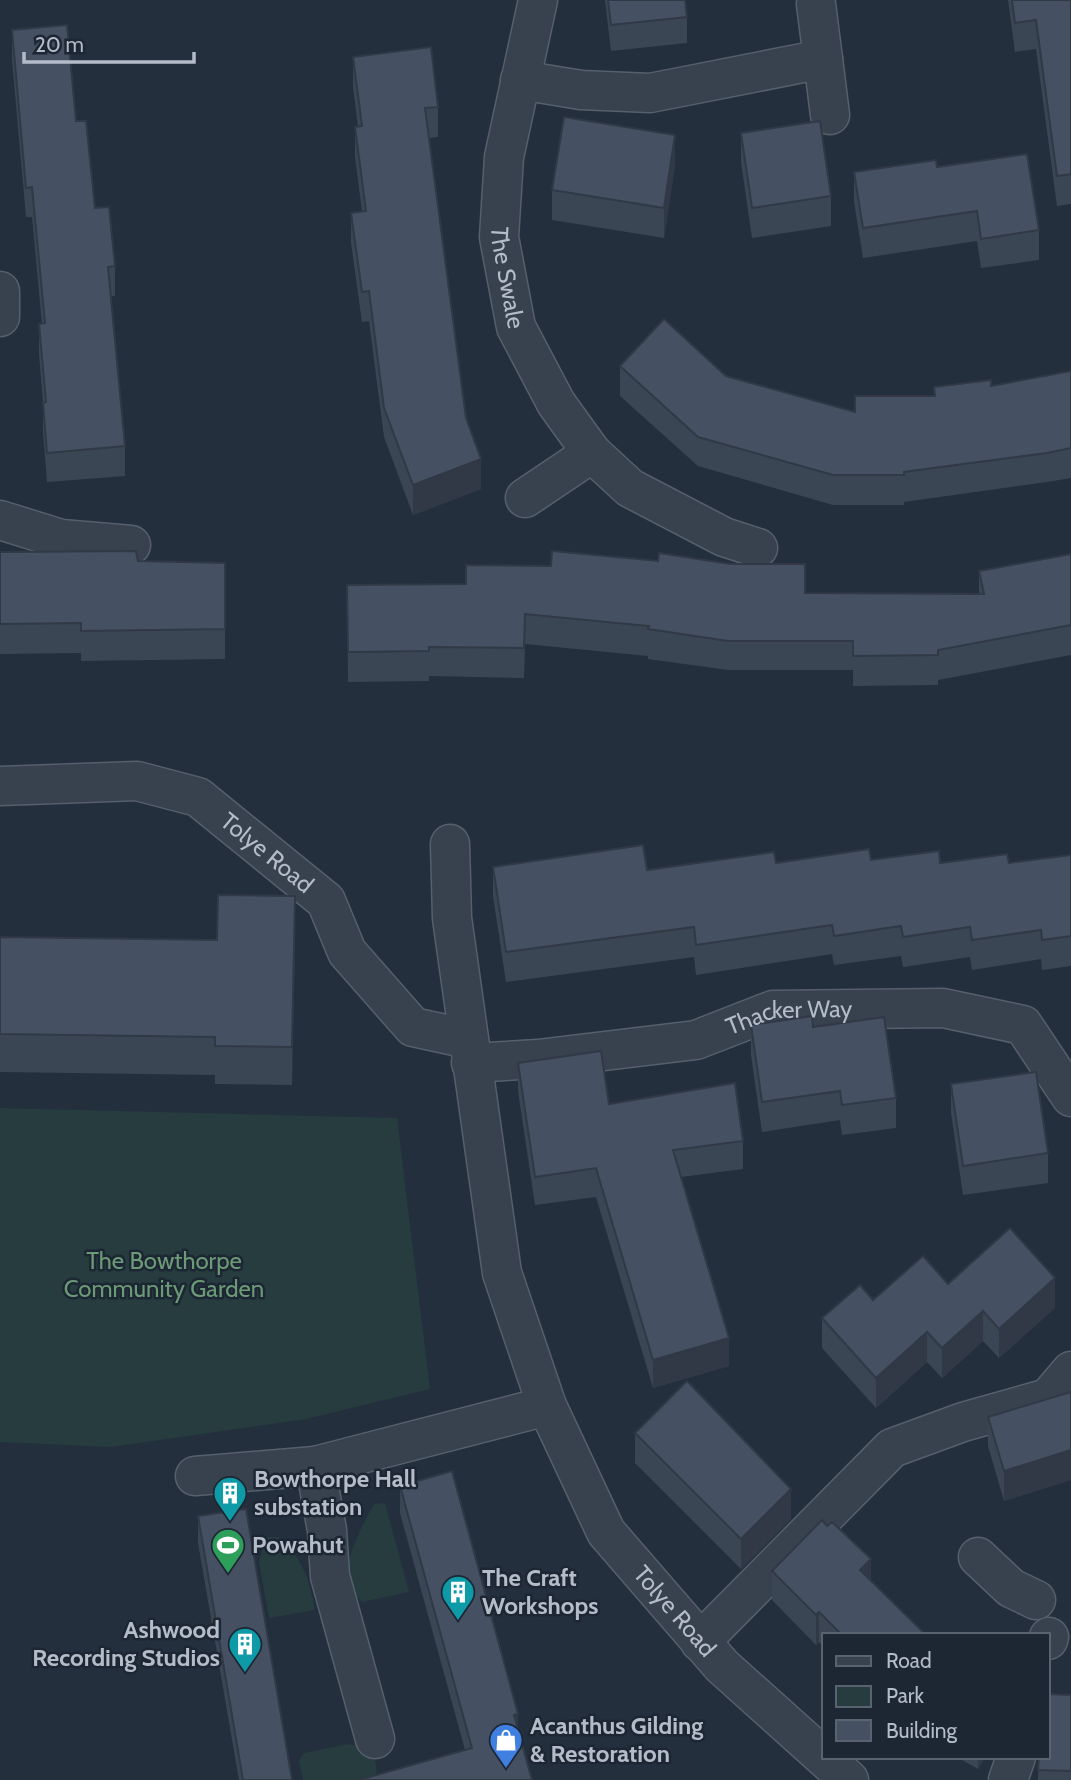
<svg xmlns="http://www.w3.org/2000/svg" width="1071" height="1780" font-family="Cabin,sans-serif">
	<style>
		.green { fill: #263c3f }
		.lines { fill: none; stroke-linecap: round; stroke-linejoin: round }
		.minor-casing { stroke: #565f6c; stroke-width: 41 }
		.minor { stroke: #38414e; stroke-width: 38 }
		.wall { fill: #3b4654 }
		.shaded-wall { fill: #303945 }
		.building { fill: #455162; stroke: #303945; stroke-width: 2 }
		.labels { text-anchor: middle; stroke-width: 5; stroke-linejoin: round; paint-order: stroke }
		.street-label { font-size: 24px; fill: #b4bcc9; stroke: #1d2633 }
		.park-label { font-size: 24px; fill: #6b9a76; stroke: #1d2633 }
		.poi-label { font-size: 24px; font-weight: bold; fill: #b4bcc9; stroke: #1d2633; text-anchor: start }
	</style>
	<rect width="100%" height="100%" fill="#242f3e"/>
	<!-- green -->
	<g class="green">
		<polygon points="0,1108 397,1118 430,1389 306,1419 111,1447 0,1442"/>
		<path d="M385,1503L409,1592L362,1602C357,1596 350,1590 348,1584C342,1563 364,1522 374,1504Z"/>
		<path d="M265,1537H279C302,1557 309,1579 315,1610L269,1618L259,1563Z"/>
		<path d="M348,1744C369,1747 381,1759 375,1780H303L299,1761L304,1753Z"/>
	</g>
	<g class="lines">
		<defs>
			<g id="minor">
				<path id="s1" d="M538,0L504,157L499,237L516,327L556,403L592,453L630,488L724,537L758,548"/>
				<polyline points="816,4 823,59"/>
				<polyline points="520,80 581,90 650,93 823,59 830,115"/>
				<polyline points="0,291 0,317"/>
				<polyline points="525,498 592,453"/>
				<polyline points="0,520 61,539 131,545"/>
				<path id="s2" d="M0,786L137,781L198,797L326,901L347,952L413,1027L468,1039"/>
				<path id="s3" d="M450,844L452,918L502,1273L547,1406L606,1532L722,1666L849,1780"/>
				<path id="s4" d="M471,1063L538,1059L696,1040L773,1010L943,1008L1023,1025L1071,1097"/>
				<polyline points="315,1466 327,1530 330,1576 375,1739"/>
				<polyline points="195,1476 315,1466 547,1406"/>
				<polyline points="978,1557 1011,1588 1036,1600"/>
				<polyline points="1048,1640 1049,1637"/>
				<polyline points="700,1642 892,1448 963,1422 1048,1398 1071,1371"/>
				<polyline points="1008,1780 1016,1757"/>
			</g>
		</defs>
		<!-- minor casing -->
		<use href="#minor" class="minor-casing"/>
		<!-- minor -->
		<use href="#minor" class="minor"/>
	</g>
	<!-- wall -->
	<g class="wall">
		<polygon points="605,0 685,0 687,17 687,43 611,51"/>
		<polygon points="1008,0 1071,0 1071,204 1057,206 1036,49 1015,52"/>
		<polygon points="12,30 76,121 95,208 115,266 115,296 111,296 125,446 125,476 47,482 43,432 43,403 39,354 39,324 42,324 32,217 26,217 12,60"/>
		<polygon points="353,57 438,107 438,137 429,138 466,418 481,489 413,515 384,437 369,321 362,322 351,243 351,213 362,211 355,157 355,127 358,127 353,87"/>
		<polygon points="741,133 831,196 831,226 752,238 741,162"/>
		<polygon points="675,165 664,238 552,220 552,190"/>
		<polygon points="937,167 1039,230 1039,260 981,268 977,241 863,258 854,202 854,172"/>
		<polygon points="620,366 726,376 855,412 934,396 934,387 991,386 1071,371 1071,478 1047,482 904,502 904,505 833,505 698,466 620,396"/>
		<polygon points="0,552 138,561 225,563 225,659 81,661 81,653 0,654"/>
		<polygon points="1071,554 1071,655 938,680 938,685 853,686 853,670 728,670 648,659 648,656 525,644 524,678 429,676 429,681 348,682 347,585 805,593 979,594 979,571"/>
		<polygon points="1071,855 1071,966 1042,970 1041,959 972,970 970,957 903,967 901,956 834,965 832,954 696,975 694,957 506,982 493,896 493,867 647,870 776,863 871,860 940,863 1009,863"/>
		<polygon points="295,934 292,1085 215,1084 215,1075 0,1072 0,937 217,940"/>
		<polygon points="751,1025 813,1027 896,1098 896,1128 842,1135 840,1120 762,1132 751,1055"/>
		<polygon points="518,1063 609,1104 743,1141 743,1169 681,1177 729,1366 653,1388 596,1197 535,1205 518,1091"/>
		<polygon points="951,1084 1048,1153 1048,1183 963,1195 951,1113"/>
		<polygon points="948,1284 1055,1308 999,1358 983,1341 942,1378 927,1362 876,1408 822,1348 822,1318 873,1300"/>
		<polygon points="1071,1392 1071,1480 1004,1501 988,1446 988,1417"/>
		<polygon points="635,1433 791,1519 741,1569 635,1463"/>
		<polygon points="400,1486 518,1729 532,1780 465,1750 400,1513"/>
		<polygon points="198,1516 292,1780 239,1780 198,1543"/>
		<polygon points="772,1571 871,1581 926,1635 824,1635 824,1647 819,1642 816,1645 772,1600"/>
		<polygon points="1071,1695 1071,1780 1038,1780 1039,1757"/>
		<polygon points="957,1757 985,1757 978,1769"/>
	</g>
	<!-- shaded-wall -->
	<g class="shaded-wall">
		<polygon points="675,135 675,165 664,238 664,208"/>
		<polygon points="481,459 481,489 413,515 413,485"/>
		<polygon points="295,896 295,934 292,1085 292,1047"/>
		<polygon points="1055,1278 1055,1308 999,1358 999,1329"/>
		<polygon points="983,1311 983,1341 942,1378 942,1348"/>
		<polygon points="927,1332 927,1362 876,1408 876,1378"/>
		<polygon points="729,1338 729,1366 653,1388 653,1360"/>
		<polygon points="1071,1450 1071,1480 1004,1501 1004,1471"/>
		<polygon points="791,1489 791,1519 741,1569 741,1539"/>
		<polygon points="871,1559 871,1589 860,1570"/>
		<polygon points="819,1612 819,1642 816,1645 816,1615"/>
		<polygon points="518,1714 518,1740 514,1715"/>
		<polygon points="978,1757 985,1757 978,1769"/>
	</g>
	<!-- building -->
	<g class="building">
		<polygon points="608,0 685,0 687,17 611,25"/>
		<polygon points="1012,0 1071,0 1071,174 1057,176 1036,20 1015,23"/>
		<polygon points="67,25 76,121 86,121 95,208 109,207 115,266 108,267 125,446 47,453 43,403 46,402 39,324 45,323 32,187 26,188 12,30"/>
		<polygon points="431,47 438,107 425,108 466,418 481,459 413,485 384,408 369,291 362,292 351,213 366,211 355,127 362,126 353,57"/>
		<polygon points="564,117 675,135 664,208 552,190"/>
		<polygon points="820,121 831,196 752,208 741,133"/>
		<polygon points="1027,154 1039,230 981,239 977,211 863,228 854,172 936,160 937,167"/>
		<polygon points="664,319 726,376 855,412 855,396 935,396 934,387 991,380 991,386 1071,371 1071,448 1047,453 904,472 904,475 833,475 698,437 620,366"/>
		<polygon points="136,551 138,561 225,563 225,629 81,631 81,623 0,624 0,552"/>
		<polygon points="552,551 658,561 659,553 730,564 805,564 805,593 984,594 979,571 1071,554 1071,625 938,650 938,655 853,656 853,641 728,641 648,629 649,626 525,614 524,648 429,647 429,651 348,652 347,585 466,584 466,565 551,566"/>
		<polygon points="643,845 647,870 774,852 776,863 869,849 871,860 939,851 940,863 1007,854 1009,863 1071,855 1071,936 1042,940 1041,930 972,940 970,927 903,937 901,926 834,936 832,925 696,945 694,927 506,952 493,867"/>
		<polygon points="218,895 295,896 292,1047 215,1046 215,1037 0,1034 0,937 217,940"/>
		<polygon points="812,1016 813,1027 884,1017 896,1098 842,1105 840,1091 762,1102 751,1025"/>
		<polygon points="601,1051 609,1104 735,1083 743,1141 673,1150 729,1338 653,1360 596,1168 535,1177 518,1063"/>
		<polygon points="1036,1072 1048,1153 963,1166 951,1084"/>
		<polygon points="1010,1228 1055,1278 999,1329 983,1311 942,1348 927,1332 876,1378 822,1318 860,1285 873,1300 923,1256 948,1284"/>
		<polygon points="687,1381 791,1489 741,1539 635,1433"/>
		<polygon points="1071,1392 1071,1450 1004,1471 988,1417"/>
		<polygon points="452,1471 518,1714 514,1715 532,1780 359,1780 472,1748 400,1486"/>
		<polygon points="246,1509 292,1780 243,1780 198,1516"/>
		<polygon points="822,1520 827,1526 832,1522 871,1559 860,1570 926,1635 842,1635 819,1612 816,1615 772,1571"/>
		<polygon points="1048,1694 1071,1695 1071,1771 1038,1770 1039,1757 1048,1757"/>
	</g>
	<!-- icons -->
	<defs>
		<symbol id="building-pin" viewBox="-11 -11 22 30"><path d="M0 17L-7.5 6A9.5 9.5 0 1 1 7.5 6Z" fill="#0f9aa8" stroke="#1d2633"/><path d="M-4-6H4V6H1V3H-1V6H-4ZM-2.5-4.3h1.7v1.8h-1.7ZM.8-4.3h1.7v1.8H.8ZM-2.5-1h1.7V.8h-1.7ZM.8-1h1.7V.8H.8Z" fill="#fff"/></symbol>
		<symbol id="stadium-pin" viewBox="-11 -11 22 30"><path d="M0 17L-7.5 6A9.5 9.5 0 1 1 7.5 6Z" fill="#2e9e5b" stroke="#1d2633"/><path d="M0-5a6.5 5 0 1 0 0 10a6.5 5 0 1 0 0-10ZM-3.5-1.8h7v3.6h-7Z" fill="#fff"/></symbol>
		<symbol id="shop-pin" viewBox="-11 -11 22 30"><path d="M0 17L-7.5 6A9.5 9.5 0 1 1 7.5 6Z" fill="#3f7fe0" stroke="#1d2633"/><path d="M-5-2.5h2.3a2.7 3.5 0 0 1 5.4 0H5L5.5 6h-11ZM-1.5-2.5h3a1.5 2.3 0 0 0-3 0Z" fill="#fff"/></symbol>
	</defs>
	<g fill-rule="evenodd">
		<use href="#building-pin" x="211" y="1474" width="38" height="52"/>
		<use href="#stadium-pin" x="209" y="1526" width="38" height="52"/>
		<use href="#building-pin" x="439" y="1573" width="38" height="52"/>
		<use href="#building-pin" x="226" y="1625" width="38" height="52"/>
		<use href="#shop-pin" x="487" y="1721" width="38" height="52"/>
	</g>
	<g class="labels">
		<!-- street labels -->
		<g class="street-label">
			<text dy="8" stroke="none"><textPath href="#s1" startOffset="282">The Swale</textPath></text>
			<text dy="8" stroke="none"><textPath href="#s2" startOffset="289">Tolye Road</textPath></text>
			<text dy="8" stroke="none"><textPath href="#s4" startOffset="324">Thacker Way</textPath></text>
			<text dy="8" stroke="none"><textPath href="#s3" startOffset="817">Tolye Road</textPath></text>
		</g>
		<!-- park labels -->
		<g class="park-label">
			<text x="164" y="1269">The Bowthorpe<tspan x="164" dy="28">Community Garden</tspan></text>
		</g>
		<!-- poi labels -->
		<g class="poi-label">
			<text x="254" y="1487">Bowthorpe Hall<tspan x="254" dy="28">substation</tspan></text>
			<text x="252" y="1553">Powahut</text>
			<text x="482" y="1586">The Craft<tspan x="482" dy="28">Workshops</tspan></text>
			<text x="220" y="1638" text-anchor="end">Ashwood<tspan x="220" dy="28">Recording Studios</tspan></text>
			<text x="530" y="1734">Acanthus Gilding<tspan x="530" dy="28">&amp; Restoration</tspan></text>
		</g>
	</g>
	<!-- legend -->
	<rect x="822" y="1633" width="228" height="126" fill="#1d2633" stroke="#59626f" stroke-width="2"/>
	<rect x="836" y="1656" width="35" height="10" fill="#38414e" stroke="#59626f" stroke-width="2"/>
	<text x="886" y="1668" font-size="21" fill="#b4bcc9">Road</text>
	<rect x="836" y="1686" width="35" height="21" fill="#263c3f" stroke="#59626f" stroke-width="2"/>
	<text x="886" y="1703" font-size="21" fill="#b4bcc9">Park</text>
	<rect x="836" y="1720" width="35" height="21" fill="#455162" stroke="#59626f" stroke-width="2"/>
	<text x="886" y="1738" font-size="21" fill="#b4bcc9">Building</text>
	<!-- scale -->
	<path d="M24 52v10h170v-10" fill="none" stroke="#b4bcc9" stroke-width="3.5"/>
	<text x="35" y="52" font-size="21" fill="#b4bcc9" stroke="#1d2633" stroke-width="5" paint-order="stroke">20 m</text>
</svg>
